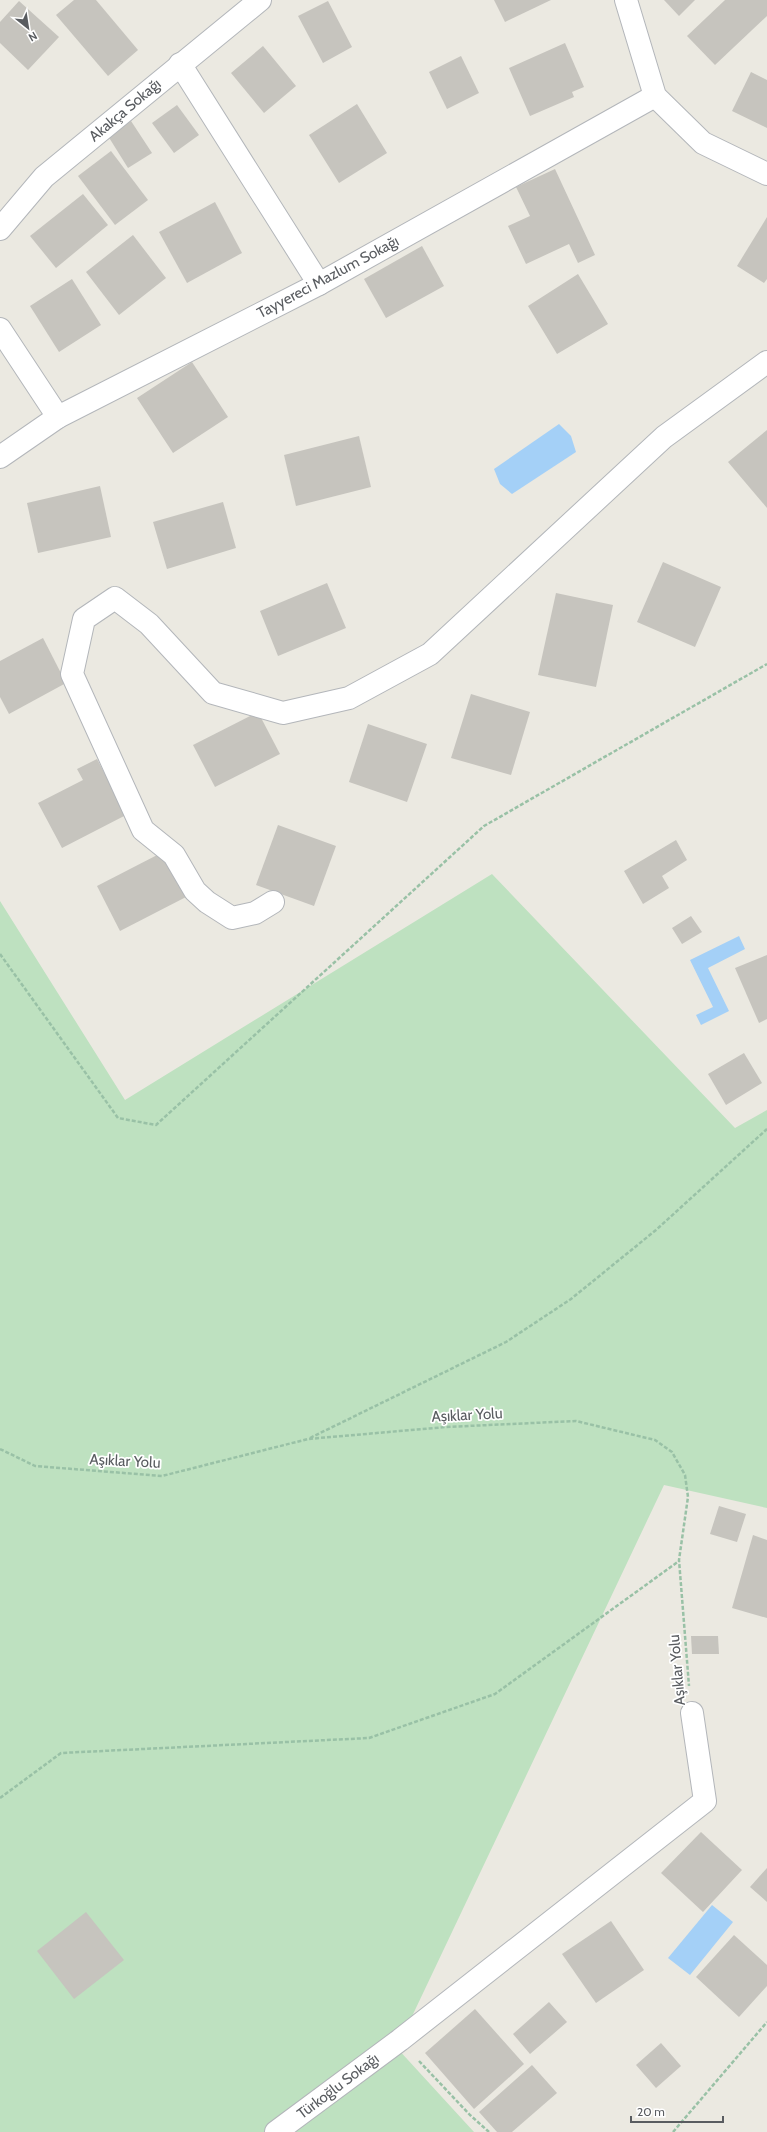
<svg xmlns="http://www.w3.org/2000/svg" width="767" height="2132" font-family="Cabin,sans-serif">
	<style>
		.green { fill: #bee1c0 }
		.water { fill: #a4d0f7 }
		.building { fill: #c6c4be }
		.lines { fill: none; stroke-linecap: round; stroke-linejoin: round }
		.minor-casing { stroke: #b3b6ba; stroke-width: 24 }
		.tertiary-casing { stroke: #b3b6ba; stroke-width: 24 }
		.path { stroke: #99c1a6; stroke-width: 2.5; stroke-dasharray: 4 2; stroke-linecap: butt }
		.minor { stroke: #fff; stroke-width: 22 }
		.tertiary { stroke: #fff; stroke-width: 22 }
		.labels { text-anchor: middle; stroke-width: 3.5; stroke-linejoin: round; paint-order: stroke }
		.street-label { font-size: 15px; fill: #595c60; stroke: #fff }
	</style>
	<rect width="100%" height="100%" fill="#ebe9e1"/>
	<!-- green -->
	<polygon class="green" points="492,874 735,1128 767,1110 767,1508 664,1485 397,2048 474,2132 0,2132 0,901 125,1100"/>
	<!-- water -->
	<g class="water">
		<polygon points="559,424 571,436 576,452 512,494 500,484 494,469"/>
		<polygon points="739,936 745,949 708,968 729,1011 701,1025 696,1015 713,1007 690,960"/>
		<polygon points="712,1905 733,1922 690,1975 668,1958"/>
	</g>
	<!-- building -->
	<g class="building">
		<polygon points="74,0 96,0 138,50 108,76 56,15"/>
		<polygon points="494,0 551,0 505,22"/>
		<polygon points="664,0 695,0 679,16"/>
		<polygon points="725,0 767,0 767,16 715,65 687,36"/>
		<polygon points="19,1 59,37 28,70 0,43 0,22"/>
		<polygon points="328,1 352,47 323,63 298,16"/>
		<polygon points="565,43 584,87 572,92 574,97 530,116 509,68"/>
		<polygon points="263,46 296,86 264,113 231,73"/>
		<polygon points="461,56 479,93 447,109 429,72"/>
		<polygon points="751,72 767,80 767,128 732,111"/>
		<polygon points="357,104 387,153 339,183 309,135"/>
		<polygon points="177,105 199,135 174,153 152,123"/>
		<polygon points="131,121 152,153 128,168 108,136"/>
		<polygon points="111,151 148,200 115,225 78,176"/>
		<polygon points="555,169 595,255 578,263 569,244 526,264 508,226 530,216 516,187"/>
		<polygon points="83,194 108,225 56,268 30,236"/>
		<polygon points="215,202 242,253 187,283 159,232"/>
		<polygon points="767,217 767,279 764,283 737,266"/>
		<polygon points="133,235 166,278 119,315 86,272"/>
		<polygon points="422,246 444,286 386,318 364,279"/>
		<polygon points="578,274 608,324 557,354 528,306"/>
		<polygon points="72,279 101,325 59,352 30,306"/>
		<polygon points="192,362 228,417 173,453 137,398"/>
		<polygon points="767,430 767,508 728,462"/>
		<polygon points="359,436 371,487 296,506 284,455"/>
		<polygon points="100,486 111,537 38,553 27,503"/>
		<polygon points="223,502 236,548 167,569 153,522"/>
		<polygon points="663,562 721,587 695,647 637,622"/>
		<polygon points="327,583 346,628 278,656 260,611"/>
		<polygon points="556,593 613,605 596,687 538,675"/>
		<polygon points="43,638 66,683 9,714 0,697 0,661"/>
		<polygon points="471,694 530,712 511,775 451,758"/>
		<polygon points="258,712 280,754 215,787 193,745"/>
		<polygon points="368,724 427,744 407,802 349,782"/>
		<polygon points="97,759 126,815 62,848 38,803 83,780 77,769"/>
		<polygon points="278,825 336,846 314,906 256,885"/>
		<polygon points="676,840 687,860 662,876 669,888 643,904 624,871"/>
		<polygon points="163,852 186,897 120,931 97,886"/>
		<polygon points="691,916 702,932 682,944 672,928"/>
		<polygon points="767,955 767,1019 759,1023 735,968"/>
		<polygon points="744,1053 762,1083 726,1105 708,1074"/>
		<polygon points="719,1506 746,1514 737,1542 710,1534"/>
		<polygon points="753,1535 767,1540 767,1618 732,1608"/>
		<polygon points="691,1636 718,1636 719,1654 692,1654"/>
		<polygon points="701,1832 742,1870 703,1912 661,1873"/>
		<polygon points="767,1868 767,1902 750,1887"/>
		<polygon points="86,1912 124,1960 74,1999 37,1951"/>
		<polygon points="611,1921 644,1970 596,2003 562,1954"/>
		<polygon points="734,1935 767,1965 767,1986 739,2017 696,1977"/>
		<polygon points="549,2002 567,2022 530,2054 513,2034"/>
		<polygon points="475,2009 524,2064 474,2109 425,2053"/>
		<polygon points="661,2043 681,2066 656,2088 636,2065"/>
		<polygon points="532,2065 557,2093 512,2132 497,2132 479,2112"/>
	</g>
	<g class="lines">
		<defs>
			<g id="minor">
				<polyline points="180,64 319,284"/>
				<polyline points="0,229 44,177 260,0"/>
				<polyline points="0,329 58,417"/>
				<polyline points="0,457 58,417 319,284 655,96"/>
				<polyline points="273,902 255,913 232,918 207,902 195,891 174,855 143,830 72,674 84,619 115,598 149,624 213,693 283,713 349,698 430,654 664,437 767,362"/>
				<polyline points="276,2132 400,2040 705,1801 692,1713"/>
			</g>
			<polyline id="tertiary" points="626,0 655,96 703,143 767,174"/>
		</defs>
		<!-- minor casing -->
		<use href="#minor" class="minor-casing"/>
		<!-- tertiary casing -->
		<use href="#tertiary" class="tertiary-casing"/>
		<!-- path -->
		<g class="path">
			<polyline points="0,954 118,1118 156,1125 484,826 767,664"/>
			<polyline points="310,1438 506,1342 571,1299 656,1230 767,1129"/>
			<polyline points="0,1449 35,1466 162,1476 308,1439 446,1427 576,1421 655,1440 672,1452 685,1475 688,1497 679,1560 689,1686"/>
			<polyline points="0,1798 61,1753 369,1738 495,1694 679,1561"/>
			<polyline points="419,2061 470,2115 489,2132"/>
			<polyline points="673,2132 767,2022"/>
		</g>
		<!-- minor -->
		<use href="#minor" class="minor"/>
		<!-- tertiary -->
		<use href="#tertiary" class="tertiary"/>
	</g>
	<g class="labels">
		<!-- street labels -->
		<g class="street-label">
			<text transform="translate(125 110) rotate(-40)" y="5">Akakça Sokağı</text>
			<text transform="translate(328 277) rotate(-28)" y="5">Tayyereci Mazlum Sokağı</text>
			<text transform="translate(467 1415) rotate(-3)" y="5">Aşıklar Yolu</text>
			<text transform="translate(125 1461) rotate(3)" y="5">Aşıklar Yolu</text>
			<text transform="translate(677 1670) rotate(-95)" y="5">Aşıklar Yolu</text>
			<text transform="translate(338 2086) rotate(-37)" y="5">Türkoğlu Sokağı</text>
		</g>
	</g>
	<!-- north arrow -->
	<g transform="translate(28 28) rotate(150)" stroke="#ffffff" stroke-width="3" paint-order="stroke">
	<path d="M0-3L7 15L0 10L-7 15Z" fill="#595c60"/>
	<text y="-6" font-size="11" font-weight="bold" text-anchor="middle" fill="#595c60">N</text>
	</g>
	<!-- scale -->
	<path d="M631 2116v6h92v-6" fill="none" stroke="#595c60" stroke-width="2"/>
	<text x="637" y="2116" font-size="12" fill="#595c60" stroke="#ffffff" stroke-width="3" paint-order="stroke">20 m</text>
</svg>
